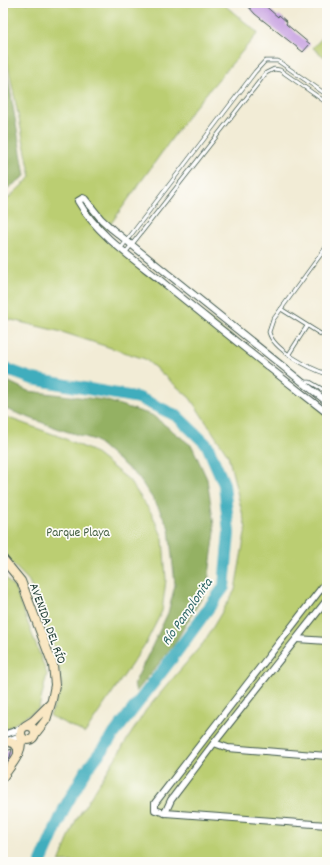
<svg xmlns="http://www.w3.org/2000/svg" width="330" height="865" font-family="Dekko,sans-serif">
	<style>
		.green { fill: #bbce72; stroke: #6d8653 }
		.forest { fill: #94b164; stroke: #5a774c }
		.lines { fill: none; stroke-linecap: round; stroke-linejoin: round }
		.river { stroke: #3fadbd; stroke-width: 12 }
		.building { fill: #c197df }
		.lane-casing { stroke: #3f574c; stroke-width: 4.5 }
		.street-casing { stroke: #3f574c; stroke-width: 8 }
		.secondary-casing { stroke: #3f574c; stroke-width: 10 }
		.lane { stroke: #fff; stroke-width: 3 }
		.street { stroke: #fff; stroke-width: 6 }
		.secondary { stroke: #f9e7c3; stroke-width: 8 }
		.labels { text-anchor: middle; stroke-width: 3.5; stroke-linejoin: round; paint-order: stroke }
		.park-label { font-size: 13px; fill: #466144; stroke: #fdfcf7 }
		.street-label { font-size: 13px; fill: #1f3d34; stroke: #fdfcf7 }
		.water-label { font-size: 14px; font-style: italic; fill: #2a6464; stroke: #fdfcf7 }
	</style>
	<rect width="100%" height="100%" fill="#fdfcf7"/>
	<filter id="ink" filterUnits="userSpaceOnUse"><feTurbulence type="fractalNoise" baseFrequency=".025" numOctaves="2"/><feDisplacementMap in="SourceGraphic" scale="8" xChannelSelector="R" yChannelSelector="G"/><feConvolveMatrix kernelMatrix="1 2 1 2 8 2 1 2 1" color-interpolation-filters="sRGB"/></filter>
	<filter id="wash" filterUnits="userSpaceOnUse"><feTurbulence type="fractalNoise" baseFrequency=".012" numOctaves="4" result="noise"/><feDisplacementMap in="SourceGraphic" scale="16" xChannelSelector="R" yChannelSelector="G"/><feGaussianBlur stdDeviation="0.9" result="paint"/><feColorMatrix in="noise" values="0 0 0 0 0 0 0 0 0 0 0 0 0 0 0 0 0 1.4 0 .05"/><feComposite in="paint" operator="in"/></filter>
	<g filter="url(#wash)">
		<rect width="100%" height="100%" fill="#f2ecd6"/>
		<!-- green -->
		<g class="green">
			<polygon points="3,3 222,3 258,33 193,109 102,236 327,410 327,862 59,862 76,820 146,710 204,642 235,590 246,528 228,455 190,398 145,359 62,332 3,318 3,203 31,177 7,61"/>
			<polygon points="327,32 327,59 313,48"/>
			<polygon points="3,416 61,437 92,451 129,480 152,514 163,538 166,580 162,611 146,643 85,733 50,716 62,687 56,652 29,581 3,554"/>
			<polygon points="3,575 15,589 47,674 39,708 3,731"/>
		</g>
		<!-- forest -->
		<g class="forest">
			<polygon points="3,49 25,176 3,192"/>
			<polygon points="3,379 28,391 104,400 152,415 192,446 207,479 215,532 207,589 173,646 136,692 134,684 168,613 175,585 169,528 157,505 138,477 95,440 62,430 3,408"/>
		</g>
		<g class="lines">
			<!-- river -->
			<polyline class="river" points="3,368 33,379 139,398 177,416 207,445 224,484 229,533 224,587 173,657 85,772 65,807 41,862"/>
		</g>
		<g id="blocks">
			<!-- building -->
			<g class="building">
				<polygon points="252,3 262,3 278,17 279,15 287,22 286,24 310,44 303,52 255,14 248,6"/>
				<polygon points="12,749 10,757 3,768 3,752"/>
			</g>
		</g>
	</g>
	<g filter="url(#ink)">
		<use href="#blocks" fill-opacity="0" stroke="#3f574c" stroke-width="1"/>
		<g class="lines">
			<defs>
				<g id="lane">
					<path d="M327,246L273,320L269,332C273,350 311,369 327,374"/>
					<polyline points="121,248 255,72 265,61 278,61 327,95"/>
					<polyline points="126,252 266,73 274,69 280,70 327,103"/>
					<polyline points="281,309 327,338"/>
					<polyline points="289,354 307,326"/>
					<polyline points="304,382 310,382 327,392"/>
				</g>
				<g id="street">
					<path d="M327,402L112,229L101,219L85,199L83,198L78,201C97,235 135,260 165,284C219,328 273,371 327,413"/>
					<polyline points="327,581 155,803 155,810 165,813 327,825"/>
					<polyline points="297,639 327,641"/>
					<polyline points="3,735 21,729"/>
					<polyline points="5,742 20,736"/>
					<polyline points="214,743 228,748 327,756"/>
					<polyline points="165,813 171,800 214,743 327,600"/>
				</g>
				<g id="secondary">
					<polyline points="3,559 21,581 53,665 55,685 52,700 46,720 35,734"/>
					<circle cx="28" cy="733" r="7"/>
					<polyline points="25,726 33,721 50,704"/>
					<polyline points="6,741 15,744 18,748 18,754"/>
					<path d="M3,777C11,765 25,751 20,736"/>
				</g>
			</defs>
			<!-- lane casing -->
			<use href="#lane" class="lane-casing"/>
			<!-- street casing -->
			<use href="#street" class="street-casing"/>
			<!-- secondary casing -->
			<use href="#secondary" class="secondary-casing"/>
			<!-- lane -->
			<use href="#lane" class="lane"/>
			<!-- street -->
			<use href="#street" class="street"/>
			<!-- secondary -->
			<use href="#secondary" class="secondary"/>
		</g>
	</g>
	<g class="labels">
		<!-- park labels -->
		<g class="park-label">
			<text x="78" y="536">Parque Playa</text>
		</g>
		<!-- street labels -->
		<g class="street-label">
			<text transform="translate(49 623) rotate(70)" y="5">AVENIDA DEL RÍO</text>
		</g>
		<!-- water labels -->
		<g class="water-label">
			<text transform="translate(186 611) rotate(-55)" y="5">Río Pamplonita</text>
		</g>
	</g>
	<!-- margin -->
	<rect width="330" height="865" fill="none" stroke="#fdfcf7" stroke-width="16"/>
</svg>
